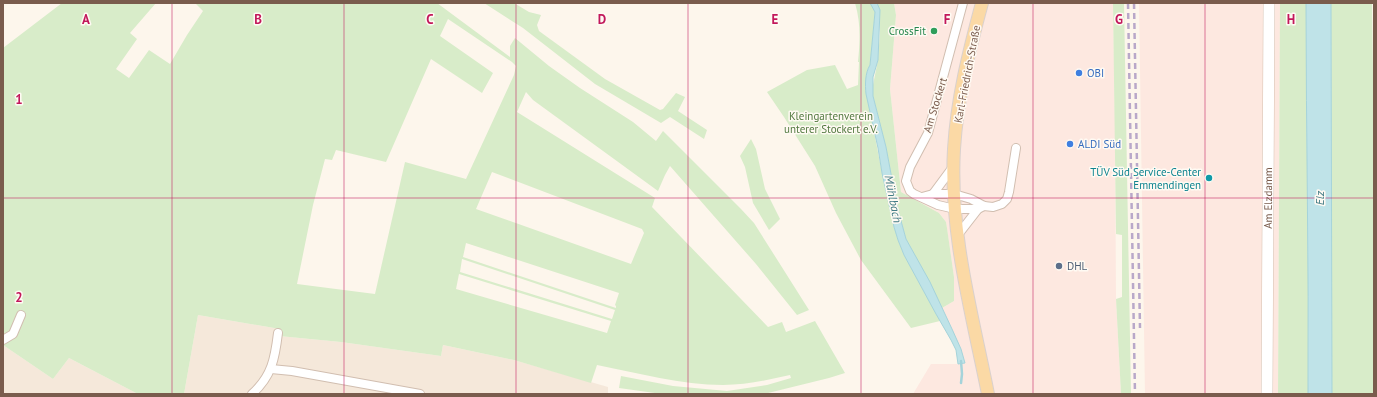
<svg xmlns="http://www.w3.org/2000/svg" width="1377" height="397" font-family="'PT Sans',sans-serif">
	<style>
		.residential { fill: #f5e8da }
		.commercial { fill: #fde8e0 }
		.green { fill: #d8ecc9; fill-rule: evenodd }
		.water { fill: #bfe3e8; stroke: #a5d3da }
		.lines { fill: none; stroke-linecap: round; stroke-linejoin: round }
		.stream { stroke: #a5d3da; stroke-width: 2.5 }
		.street-casing { stroke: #d1beb0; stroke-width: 10 }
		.secondary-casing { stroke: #d6c0b0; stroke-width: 12 }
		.primary-casing { stroke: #dad1cd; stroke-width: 14 }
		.street { stroke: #fff; stroke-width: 8 }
		.secondary { stroke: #fff; stroke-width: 11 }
		.primary { stroke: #fbd9a5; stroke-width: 12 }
		.rail { stroke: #b9a8c9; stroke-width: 2.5; stroke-dasharray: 6 4; stroke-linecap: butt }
		.grid { fill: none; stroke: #c2185b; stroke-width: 1; stroke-opacity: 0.55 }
		.leisure-dot { fill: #2e9e5b; stroke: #fffaf3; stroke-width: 1.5 }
		.shop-dot { fill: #3f7fe0; stroke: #fffaf3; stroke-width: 1.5 }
		.culture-dot { fill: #0f9aa8; stroke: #fffaf3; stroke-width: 1.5 }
		.service-dot { fill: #5c6f8a; stroke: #fffaf3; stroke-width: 1.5 }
		.labels { text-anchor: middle; stroke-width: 3; stroke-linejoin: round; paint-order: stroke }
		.leisure-label { font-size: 11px; fill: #27864d; stroke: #fffaf3; text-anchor: end }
		.shop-label { font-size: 11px; fill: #366cbe; stroke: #fffaf3; text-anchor: start }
		.street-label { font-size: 11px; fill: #7a5c4d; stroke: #fffaf3 }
		.park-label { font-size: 11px; fill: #537a41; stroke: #fffaf3 }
		.culture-label { font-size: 11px; fill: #0d838f; stroke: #fffaf3; text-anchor: end }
		.service-label { font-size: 11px; fill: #4e5e75; stroke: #fffaf3; text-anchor: start }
		.water-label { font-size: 12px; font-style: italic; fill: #437c86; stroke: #fffaf3 }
		.grid-label { font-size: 13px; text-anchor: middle; font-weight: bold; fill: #c2185b; stroke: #fffaf3; stroke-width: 3; stroke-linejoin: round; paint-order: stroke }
	</style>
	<rect width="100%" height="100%" fill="#fdf6ec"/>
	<!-- residential -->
	<g class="residential">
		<polygon points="198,315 280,329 279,336 341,342 441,356 443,345 514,360 608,387 608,394 184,394"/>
		<polygon points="3,345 53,379 69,358 136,393 142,394 3,394"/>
	</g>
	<!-- commercial -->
	<g class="commercial">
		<polygon points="894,3 1113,3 1115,119 1116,299 1121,394 913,394 931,364 958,364 964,363 952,329 942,308 954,301 954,277 946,222 939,213 901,192 890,89 896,15"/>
		<polygon points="1139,3 1280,3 1278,394 1145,394"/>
	</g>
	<!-- green -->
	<g class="green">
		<path d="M62,3H156L130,33L137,39L116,69L129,78L149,50L170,64L187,35L203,11L195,3H437L510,57V46L515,38L549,66L580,88L633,122L656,141L663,131L741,209L754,223L809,310L797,315L756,264L670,166L665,175L658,191L533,100L526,92L517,112L655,198L652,207L768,327L782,322L786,332L815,321L845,373L829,378L764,394H662L619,388L621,376L673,386L727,391L767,385L791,378L790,375C768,380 746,385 723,385C681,385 638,373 597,365L591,383L514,360L443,345L441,356L341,342L279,336L280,329L198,315L184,394L136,393L69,358L53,379L3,345V48ZM448,19L512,62L516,66L514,75L466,179L405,162L375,294L297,284L313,205L325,159L332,160L336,150L386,162L431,59L482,93L493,73L440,36ZM492,172L642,229L644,233L631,264L476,209ZM466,243L619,293L615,305L616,306V308L463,257ZM462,259L615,310L612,319L460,272ZM459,274L611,321L607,333L456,289Z"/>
		<polygon points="484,3 514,3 529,12 541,15 537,25 539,31 605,79 660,110 663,109 676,93 685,97 678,111 707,130 704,139 670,117 661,123 595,84 523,28"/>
		<path d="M855,3H870L875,12L870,65L868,69L865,85L882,173L894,227L898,240L904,255L940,321L911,328L861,260L836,213L815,166L784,117L767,92L807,70L835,65L847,89L858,85L859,62H858C860,42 861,23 855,3Z"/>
		<polygon points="877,3 894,3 896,15 890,89 901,192 939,213 946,222 947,228 954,277 954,301 942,308 906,239 897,206 886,147 873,96 873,85 878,60 880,32 880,10"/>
		<polygon points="1113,3 1124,3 1131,394 1121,394 1116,299 1122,297 1122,235 1116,234"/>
		<path d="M1280,3H1306C1306,133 1309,264 1308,394H1278Z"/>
		<polygon points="1331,3 1372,3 1373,74 1374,75 1374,394 1332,394"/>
		<polygon points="751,139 756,149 765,189 780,219 769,230 753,203 745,167 740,156"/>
	</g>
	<!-- water -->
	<g class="water">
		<path d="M870,3H877L880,10L878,60L873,77V96L886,147L897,206L906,239L930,282L952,329L961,349L965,363L958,364L956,350L951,340L936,314L904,255L898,240L894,227L882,173L878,148L866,94C865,85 865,73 870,65L875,12Z"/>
		<path d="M1306,3H1331L1332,394H1308C1309,264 1306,133 1306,3Z"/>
	</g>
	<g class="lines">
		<!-- stream -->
		<polyline class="stream" points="961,383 962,374 961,361"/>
		<defs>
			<g id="street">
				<polyline points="963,3 928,133 910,167 906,181 910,191 914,194 938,205 955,209 978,209 984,206"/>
				<polyline points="933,194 953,167"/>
				<polyline points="922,197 933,194 954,194 971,199 984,206 993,207 1002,204 1007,199 1009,192 1016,148"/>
				<polyline points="957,236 978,209"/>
				<polyline points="3,340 13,334 21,315"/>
				<polyline points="271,369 292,371 420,394"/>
				<path d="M252,394C272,376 275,358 278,333"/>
			</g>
			<g id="secondary">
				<path id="s1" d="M1267,394L1269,3"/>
			</g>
			<path id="primary" d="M982,3C969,51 957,99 954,149C949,232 972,313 988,394"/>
		</defs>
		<!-- street casing -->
		<use href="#street" class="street-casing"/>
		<!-- secondary casing -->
		<use href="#secondary" class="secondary-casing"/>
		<!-- primary casing -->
		<use href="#primary" class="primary-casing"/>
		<!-- street -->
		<use href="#street" class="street"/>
		<!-- secondary -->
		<use href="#secondary" class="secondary"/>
		<!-- primary -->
		<use href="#primary" class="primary"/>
		<!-- rail -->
		<g class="rail">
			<polyline points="1128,3 1135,394"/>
			<polyline points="1134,3 1140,328"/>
		</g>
	</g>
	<!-- grid -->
	<path class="grid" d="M172,3V394M344,3V394M516,3V394M688,3V394M861,3V394M1033,3V394M1205,3V394M3,198H1374"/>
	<!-- markers -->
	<circle class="leisure-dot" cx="934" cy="31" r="4"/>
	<g class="shop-dot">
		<circle cx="1079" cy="73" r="4"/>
		<circle cx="1070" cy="144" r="4"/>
	</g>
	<circle class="culture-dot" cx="1209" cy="178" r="4"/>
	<circle class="service-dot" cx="1059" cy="266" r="4"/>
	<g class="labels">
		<!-- leisure labels -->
		<g class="leisure-label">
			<text x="926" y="35">CrossFit</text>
		</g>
		<!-- shop labels -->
		<g class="shop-label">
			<text x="1087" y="77">OBI</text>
			<text x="1078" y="148">ALDI Süd</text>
		</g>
		<!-- street labels -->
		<g class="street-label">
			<text transform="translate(967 74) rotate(-79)" y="4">Karl-Friedrich-Straße</text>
			<text transform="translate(935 105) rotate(-73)" y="4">Am Stockert</text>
			<text dy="4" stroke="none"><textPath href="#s1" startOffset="196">Am Elzdamm</textPath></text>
		</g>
		<!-- park labels -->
		<g class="park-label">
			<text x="831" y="120">Kleingartenverein<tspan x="831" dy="13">unterer Stockert e.V.</tspan></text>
		</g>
		<!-- culture labels -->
		<g class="culture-label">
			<text x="1201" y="176">TÜV Süd Service-Center<tspan x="1201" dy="13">Emmendingen</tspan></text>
		</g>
		<!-- service labels -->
		<g class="service-label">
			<text x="1067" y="270">DHL</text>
		</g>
		<!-- water labels -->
		<g class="water-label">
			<text transform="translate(1320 198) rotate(-90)" y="4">Elz</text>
			<text transform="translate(893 199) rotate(79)" y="4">Mühlbach</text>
		</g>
	</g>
	<g class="grid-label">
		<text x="86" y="24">A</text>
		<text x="258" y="24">B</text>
		<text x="430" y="24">C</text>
		<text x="602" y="24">D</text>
		<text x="775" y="24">E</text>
		<text x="947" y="24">F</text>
		<text x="1119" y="24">G</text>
		<text x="1291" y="24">H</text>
		<text x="19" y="104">1</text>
		<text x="19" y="302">2</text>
	</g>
	<!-- border -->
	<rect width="1377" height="397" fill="none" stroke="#7a5c4d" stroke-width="8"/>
</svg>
